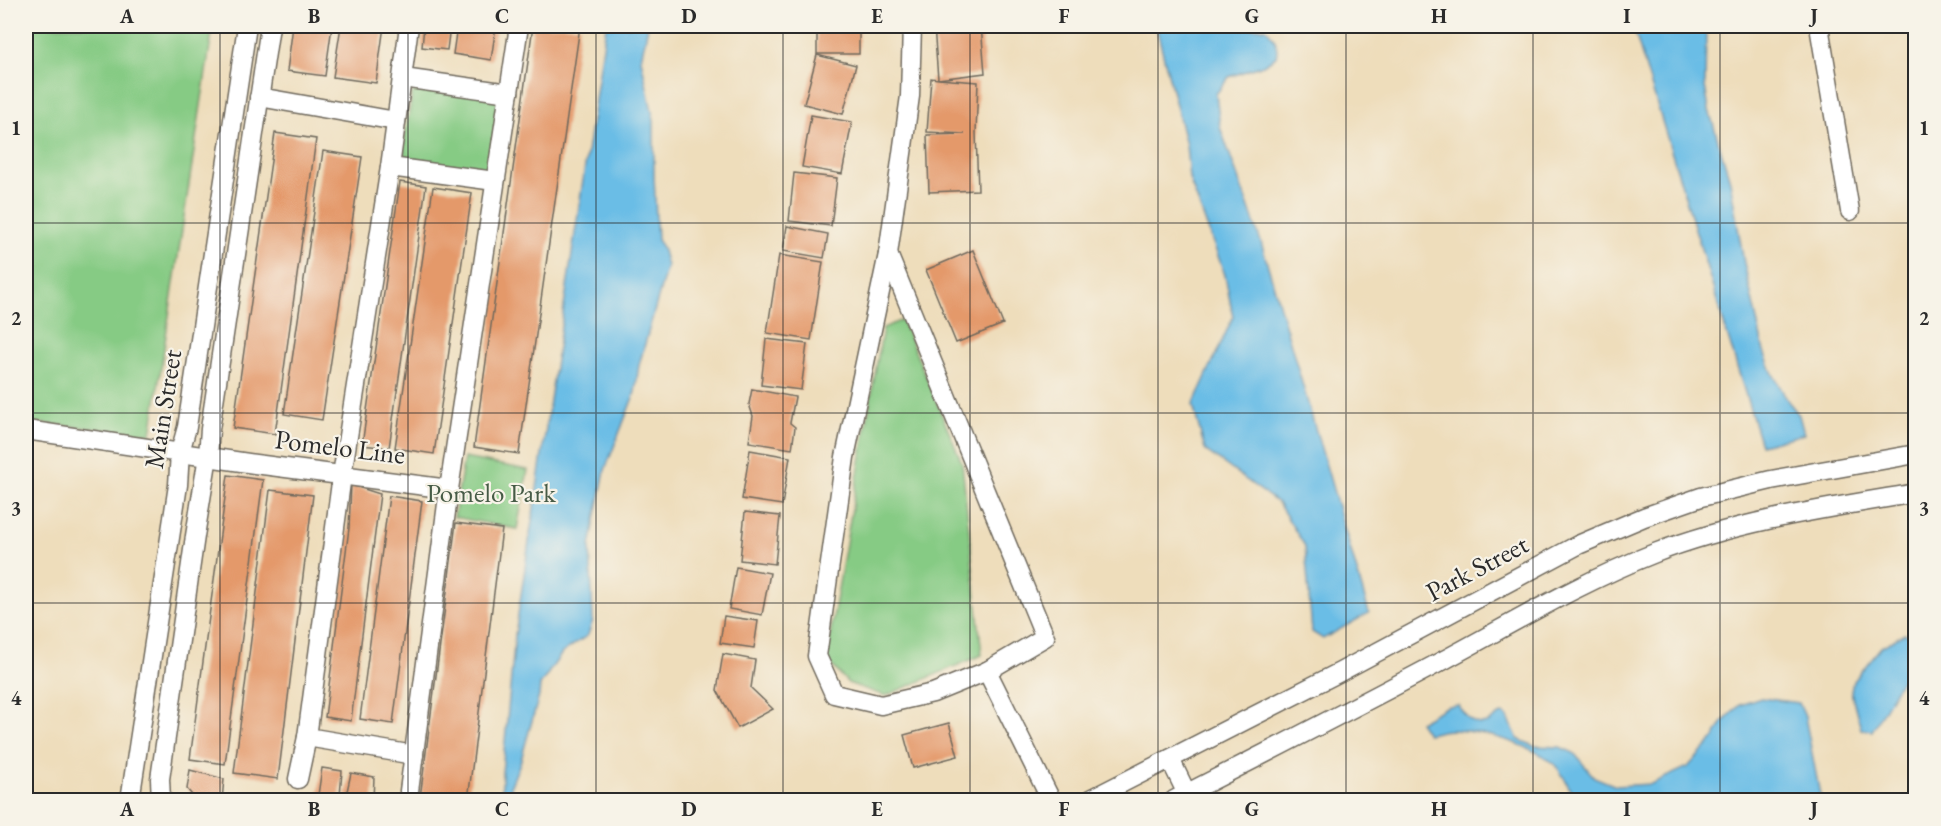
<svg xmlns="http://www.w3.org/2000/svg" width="1941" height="826" font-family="'EB Garamond',serif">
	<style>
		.green { fill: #86cb84; stroke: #587b58; stroke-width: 1.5 }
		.water { fill: #6abde6; stroke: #4a7488; stroke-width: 1.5 }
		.building { fill: #e4996b }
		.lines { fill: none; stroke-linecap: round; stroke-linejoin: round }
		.minor-casing { stroke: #6f695d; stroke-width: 21 }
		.minor { stroke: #fff; stroke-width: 18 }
		.grid { fill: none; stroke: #2b2b2b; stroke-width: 1.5; stroke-opacity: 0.55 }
		.labels { text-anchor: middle; stroke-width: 4.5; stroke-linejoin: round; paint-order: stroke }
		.street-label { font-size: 27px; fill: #2b2b2b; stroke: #f7f3e8 }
		.park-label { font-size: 27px; fill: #465b46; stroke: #f7f3e8 }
		.neatline { fill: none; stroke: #2b2b2b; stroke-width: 2 }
		.grid-label { font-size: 20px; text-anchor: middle; font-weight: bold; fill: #2b2b2b }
	</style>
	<rect width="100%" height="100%" fill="#f7f3e8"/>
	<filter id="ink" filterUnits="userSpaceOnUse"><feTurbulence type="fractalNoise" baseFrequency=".0167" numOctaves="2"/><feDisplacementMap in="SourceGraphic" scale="12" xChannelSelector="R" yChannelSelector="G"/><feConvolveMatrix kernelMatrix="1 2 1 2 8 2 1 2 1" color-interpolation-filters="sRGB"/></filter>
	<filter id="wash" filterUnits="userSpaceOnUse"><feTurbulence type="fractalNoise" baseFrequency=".008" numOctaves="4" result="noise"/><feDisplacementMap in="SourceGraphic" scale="24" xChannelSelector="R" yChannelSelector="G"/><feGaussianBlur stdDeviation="1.35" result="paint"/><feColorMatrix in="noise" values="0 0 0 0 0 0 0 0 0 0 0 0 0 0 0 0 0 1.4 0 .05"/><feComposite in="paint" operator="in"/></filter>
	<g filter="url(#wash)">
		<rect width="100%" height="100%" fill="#edb"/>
		<!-- green -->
		<g class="green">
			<polygon points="26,26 213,26 151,434 26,422"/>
			<polygon points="422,86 496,97 502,102 490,168 484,171 410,161 404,156 403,148 412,95 414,89"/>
			<polygon points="902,320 962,463 982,655 885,696 848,683 826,659 883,328"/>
			<polygon points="464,458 528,470 517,529 454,517"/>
		</g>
		<!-- water -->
		<g class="water">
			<polygon points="606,26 648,26 641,59 654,121 654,176 657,240 662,247 667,266 639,365 635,392 605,470 590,546 593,620 588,635 562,653 540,685 539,696 520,763 511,785 511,800 502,800 502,773 515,635"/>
			<path d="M1156,26H1203L1207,29L1265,28C1274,36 1279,44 1276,57L1263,65L1229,77L1216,94L1220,127L1261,242L1369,613L1323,639L1312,632L1305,546L1278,503L1205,450L1193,405L1233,317L1225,275L1189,178L1186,145Z"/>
			<polygon points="1633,26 1706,26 1705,86 1709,110 1730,181 1744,263 1764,352 1773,374 1788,401 1799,415 1804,434 1761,445"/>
			<polygon points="1904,634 1915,636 1915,672 1901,680 1872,731 1861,729 1851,692 1853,681 1881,647"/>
			<path d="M1761,698L1799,703L1805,717L1821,800H1574C1570,789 1563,773 1554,764C1533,745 1482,731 1454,730C1445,729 1435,733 1427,734L1419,722L1448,706L1458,705C1464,715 1475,729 1489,722C1494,719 1497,716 1502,714L1507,716L1518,739L1534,746L1560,747L1574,753L1594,777L1616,786L1651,784L1688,767L1713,740L1723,722L1740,705Z"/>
		</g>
		<g id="blocks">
			<!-- building -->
			<g class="building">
				<polygon points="293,26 332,26 325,76 287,71"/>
				<polygon points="341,26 384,26 376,83 333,77"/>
				<polygon points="424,26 450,26 447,50 422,47"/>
				<polygon points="457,26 496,26 491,60 453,54"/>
				<polygon points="533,26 580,26 519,454 474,447"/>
				<rect x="817" y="26" width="42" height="28"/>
				<polygon points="934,26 981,26 985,73 938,79 978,82 976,133 978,190 929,192 927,135 965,134 927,132 931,78 938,79"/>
				<polygon points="817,55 856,65 843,114 804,104"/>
				<polygon points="811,115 852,122 842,174 802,167"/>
				<polygon points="275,133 316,139 275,434 233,428"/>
				<polygon points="323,151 362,157 322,420 284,414"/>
				<polygon points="794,173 837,178 831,226 789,221"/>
				<polygon points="400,182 426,186 389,448 362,445"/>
				<polygon points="433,187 472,193 434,454 395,448"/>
				<polygon points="787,226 828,234 824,258 783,251"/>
				<polygon points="973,250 1003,324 956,343 926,270"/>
				<polygon points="779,255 823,262 811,340 767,333"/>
				<polygon points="766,339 807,344 801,390 761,385"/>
				<polygon points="752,389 795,397 790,423 795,427 792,449 749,442 753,416 749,404"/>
				<polygon points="750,450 790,457 782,505 742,499"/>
				<polygon points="228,475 263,480 225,764 190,759"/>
				<polygon points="351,485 380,494 351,721 325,717 349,528"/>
				<polygon points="270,490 313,495 278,779 234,773"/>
				<polygon points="389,496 422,501 393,724 360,719"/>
				<polygon points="745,512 780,516 775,564 740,560"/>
				<polygon points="456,523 502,529 468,800 436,800 420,798"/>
				<polygon points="736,567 770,573 762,615 729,609"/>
				<polygon points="724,616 758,621 754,648 720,643"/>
				<polygon points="723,654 755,660 751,688 773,709 738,728 717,690"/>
				<polygon points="949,723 958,756 913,768 904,735"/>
				<polygon points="322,768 342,771 340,796 318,795"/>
				<polygon points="190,770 224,779 222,800 196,800 187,789"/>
				<polygon points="351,773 374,777 373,800 346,796"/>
			</g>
		</g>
	</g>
	<g filter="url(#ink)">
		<use href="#blocks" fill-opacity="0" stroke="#6f695d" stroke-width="1.5"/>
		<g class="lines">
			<defs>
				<g id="minor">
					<polyline points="409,26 390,167 342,475 307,737 414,755"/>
					<polyline points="912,26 910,96 888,254 845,457 817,656 834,694 881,705 933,693 987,671"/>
					<polyline points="1819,26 1850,211"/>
					<polyline points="403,78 509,93"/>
					<polyline points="259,97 396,121"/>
					<polyline points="390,167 495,181"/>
					<polyline points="888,254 1045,637 987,671 1051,800"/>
					<polyline points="26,430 255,464 449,489"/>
					<polyline points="1170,759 1187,794"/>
					<polyline points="298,779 307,737"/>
					<polyline points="409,791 449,489 519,26"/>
					<polyline points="130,800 178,485 180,452 187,427 247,26"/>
					<polyline points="161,800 160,779 195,536 208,456 210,429 270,26"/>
					<polyline points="1089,800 1340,672 1578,545 1644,517 1701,497 1771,480 1916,454"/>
					<path d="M1174,800C1264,754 1354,708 1444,660C1513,623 1581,582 1655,553C1738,521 1828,508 1916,493"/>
				</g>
			</defs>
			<!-- minor casing -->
			<use href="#minor" class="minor-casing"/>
			<!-- minor -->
			<use href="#minor" class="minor"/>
		</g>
	</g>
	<!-- grid -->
	<path class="grid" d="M220,26V800M408,26V800M596,26V800M783,26V800M970,26V800M1158,26V800M1346,26V800M1533,26V800M1720,26V800M26,223H1916M26,413H1916M26,603H1916"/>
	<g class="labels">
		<!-- street labels -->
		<g class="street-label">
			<text transform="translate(163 409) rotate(-81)" y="9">Main Street</text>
			<text transform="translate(340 447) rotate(7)" y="9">Pomelo Line</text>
			<text transform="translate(1477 568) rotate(-28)" y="9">Park Street</text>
		</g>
		<!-- park labels -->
		<g class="park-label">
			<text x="491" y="502">Pomelo Park</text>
		</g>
	</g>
	<!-- margin -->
	<rect width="1941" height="826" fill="none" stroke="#f7f3e8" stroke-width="66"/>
	<rect x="33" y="33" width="1875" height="760" class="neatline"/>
	<g class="grid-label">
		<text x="127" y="23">A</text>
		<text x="314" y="23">B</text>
		<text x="502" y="23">C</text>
		<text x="689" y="23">D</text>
		<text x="877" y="23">E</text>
		<text x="1064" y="23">F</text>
		<text x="1252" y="23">G</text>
		<text x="1439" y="23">H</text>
		<text x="1627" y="23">I</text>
		<text x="1814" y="23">J</text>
		<text x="16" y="135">1</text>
		<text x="1924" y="135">1</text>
		<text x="16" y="325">2</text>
		<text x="1924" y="325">2</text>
		<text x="16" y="515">3</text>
		<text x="1924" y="515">3</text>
		<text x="16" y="705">4</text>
		<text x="1924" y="705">4</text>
		<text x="127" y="816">A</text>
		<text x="314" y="816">B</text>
		<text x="502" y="816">C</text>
		<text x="689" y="816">D</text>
		<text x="877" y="816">E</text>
		<text x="1064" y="816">F</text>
		<text x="1252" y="816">G</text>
		<text x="1439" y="816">H</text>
		<text x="1627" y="816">I</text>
		<text x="1814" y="816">J</text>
	</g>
</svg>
